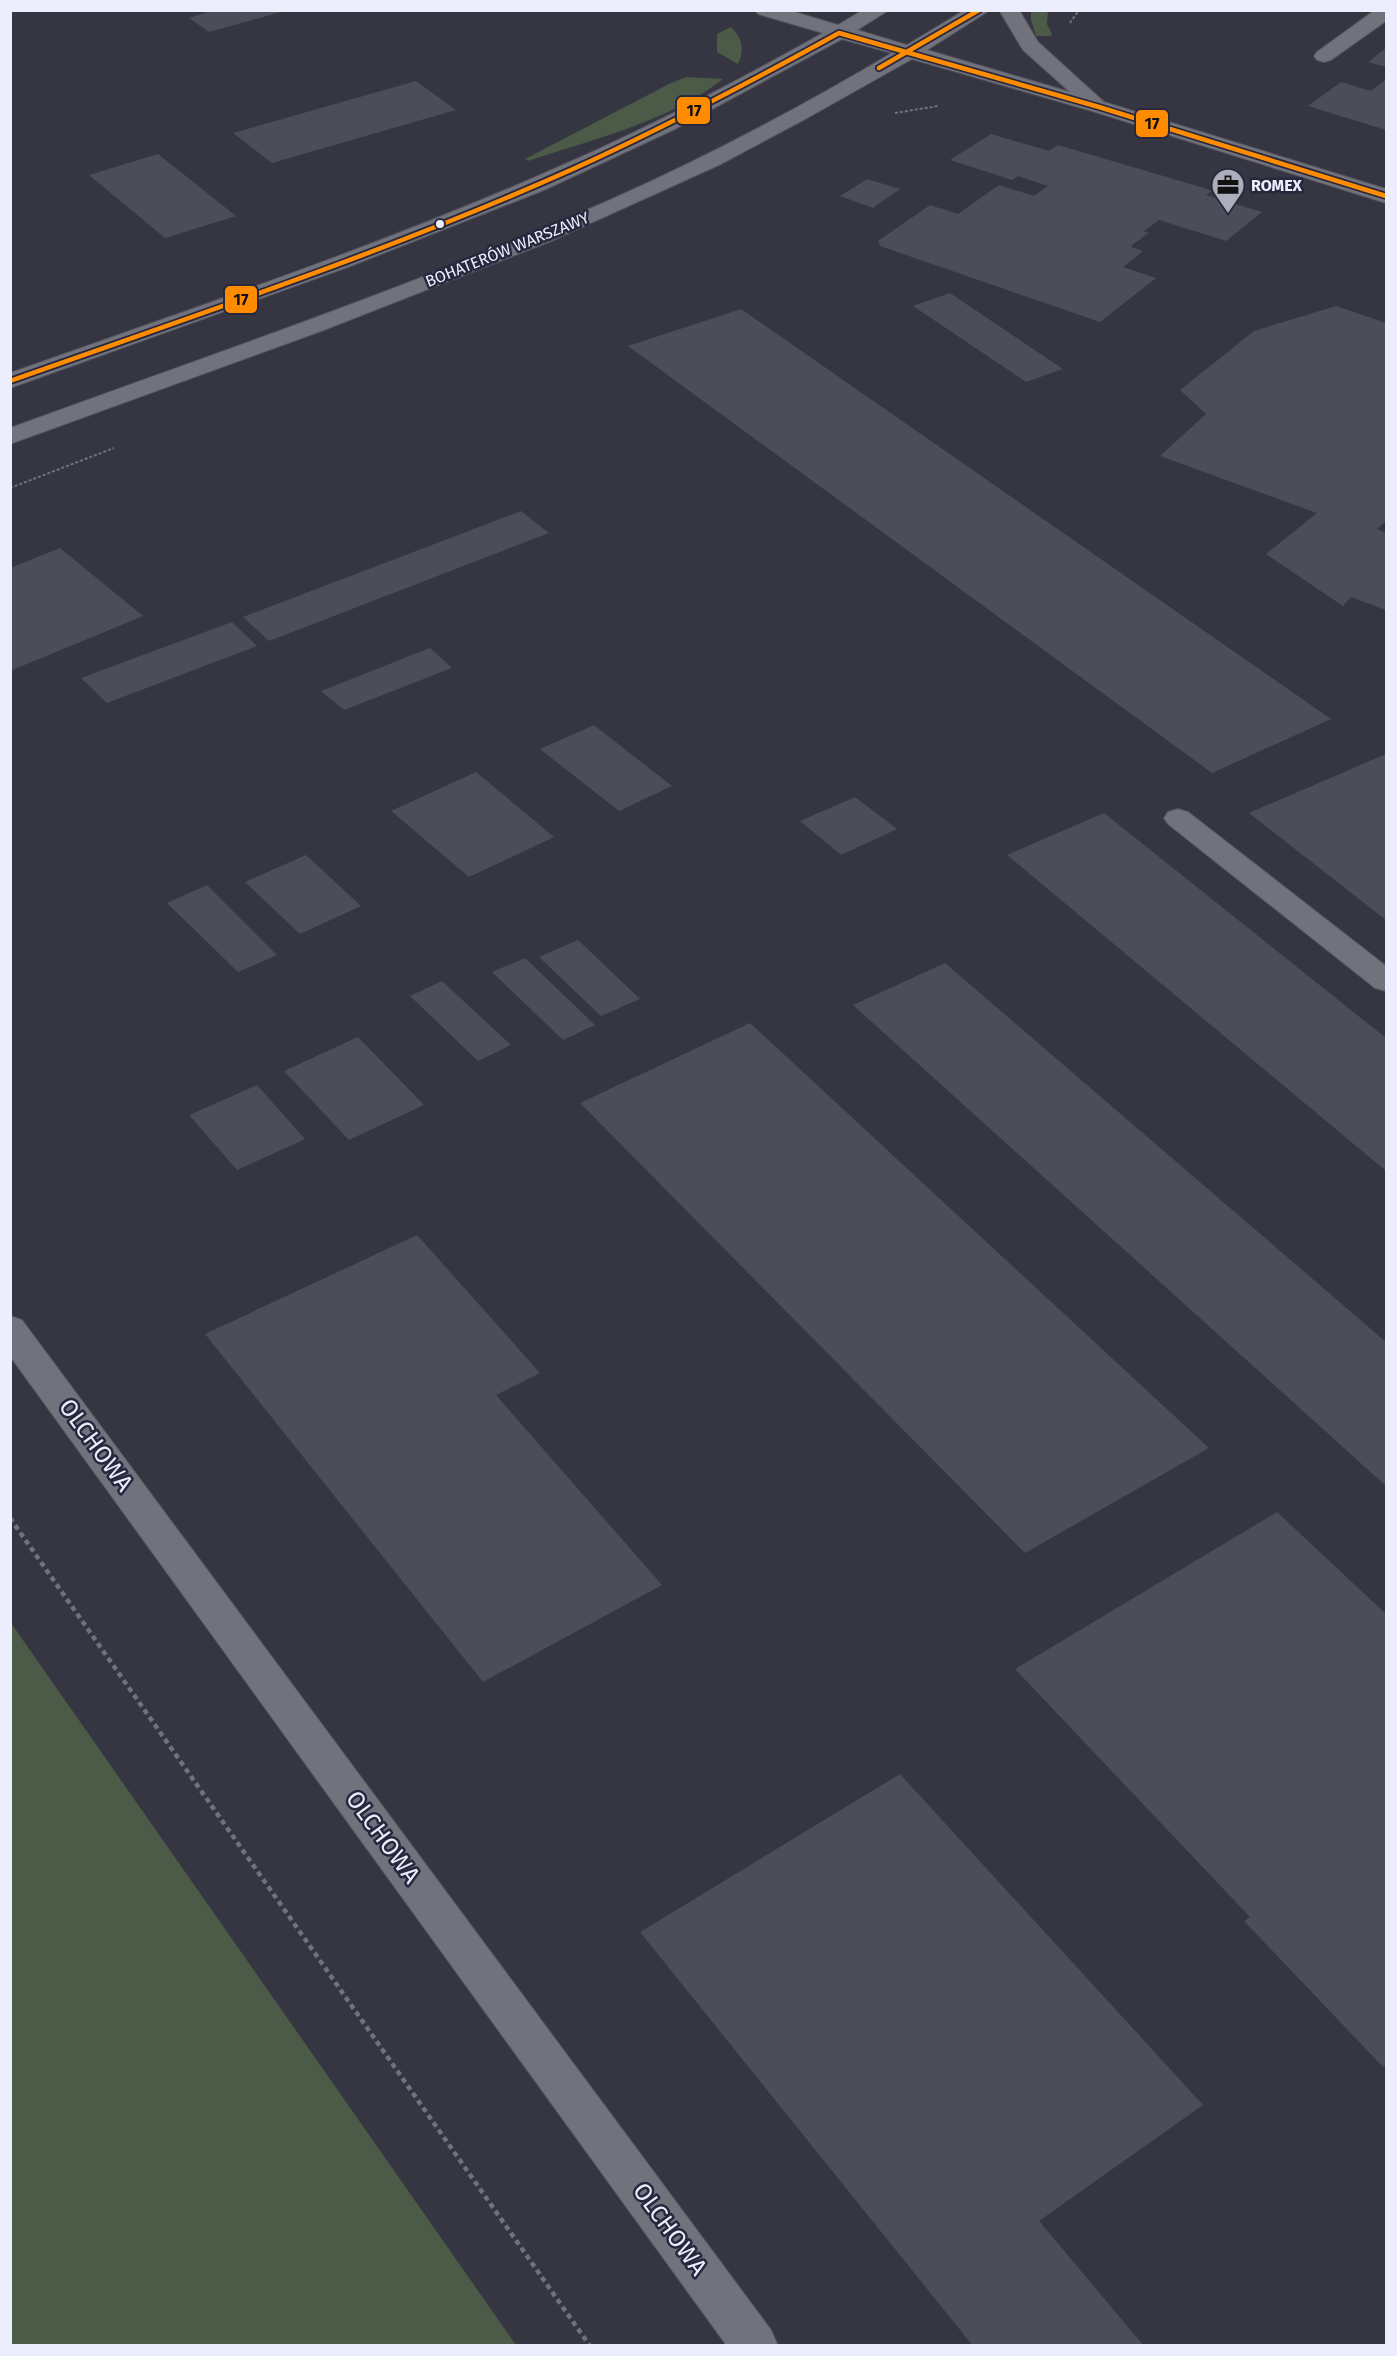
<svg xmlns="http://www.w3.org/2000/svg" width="1397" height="2356" font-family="'Fira Sans',sans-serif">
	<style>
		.green { fill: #4b5b47 }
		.building { fill: #4c4d58 }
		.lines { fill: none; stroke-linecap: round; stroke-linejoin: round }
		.lane-casing { stroke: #54545f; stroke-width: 2 }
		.street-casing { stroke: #54545f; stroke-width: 2 }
		.secondary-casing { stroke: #54545f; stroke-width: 2 }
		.path-far1 { stroke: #71727b; stroke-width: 2; stroke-dasharray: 3 2; stroke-linecap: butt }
		.path { stroke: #71727b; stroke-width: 4.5; stroke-dasharray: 5 4; stroke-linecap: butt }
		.lane { fill: #71727c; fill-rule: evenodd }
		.street { fill: #71727c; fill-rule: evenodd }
		.secondary { fill: #71727c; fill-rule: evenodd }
		.bus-1-casing { stroke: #27273d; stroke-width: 8 }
		.bus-1 { stroke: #ff8c00; stroke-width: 4.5 }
		.bus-dot { fill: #edeefd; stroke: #27273d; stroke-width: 2 }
		.labels { text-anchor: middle; stroke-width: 5; stroke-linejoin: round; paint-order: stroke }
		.far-poi-label { font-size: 16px; font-weight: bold; fill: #edeefd; stroke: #27273d; text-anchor: start }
		.far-street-label { font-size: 16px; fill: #edeefd; stroke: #27273d }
		.near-street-label { font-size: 24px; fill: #edeefd; stroke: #27273d }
		.line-badge { stroke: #27273d; stroke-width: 2 }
		.pale-badge-label { font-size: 16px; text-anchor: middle; font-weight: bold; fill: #111 }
	</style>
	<rect width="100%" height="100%" fill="#353642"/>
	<!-- green -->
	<g class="green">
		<polygon points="1031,11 1048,11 1047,24 1052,34 1050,36 1036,36 1031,20"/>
		<path d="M731,27C742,38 745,49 738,64L717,52V34Z"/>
		<path d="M687,77L723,79C668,122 593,139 528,161L525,159L671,83Z"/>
		<polygon points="11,1623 516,2345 11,2345"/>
	</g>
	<!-- building -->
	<g class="building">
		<polygon points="214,10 285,10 285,11 209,32 189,18"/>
		<polygon points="1386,48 1386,67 1368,62"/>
		<polygon points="1386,79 1386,130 1308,106 1341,82 1371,91"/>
		<polygon points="416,81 456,110 272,163 233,133"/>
		<polygon points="991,134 1049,151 1058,145 1204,188 1212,191 1206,195 1262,212 1226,241 1159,220 1144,231 1149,233 1132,245 1131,247 1143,251 1123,267 1156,278 1100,322 880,246 878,241 930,205 958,214 999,185 1034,196 1048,186 1018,176 1012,180 950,160"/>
		<polygon points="158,154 236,216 165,238 89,175"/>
		<polygon points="867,179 900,189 873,208 840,196"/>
		<polygon points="950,293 1063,369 1026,382 913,306"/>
		<polygon points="1336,306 1386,323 1386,521 1377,529 1386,533 1386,610 1351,597 1343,606 1266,554 1317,513 1160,456 1206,414 1180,390 1254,331"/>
		<polygon points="741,309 1331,719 1212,773 628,346"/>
		<polygon points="521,511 549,533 269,641 243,617"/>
		<polygon points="60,548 143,616 10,671 10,568"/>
		<polygon points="232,622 257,646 107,703 81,678"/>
		<polygon points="430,648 452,668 344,710 321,691"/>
		<polygon points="594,725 645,765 672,786 619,811 540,749"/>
		<polygon points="1386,754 1386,920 1249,813"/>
		<polygon points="476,772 554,837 469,877 391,811"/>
		<polygon points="855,797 897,829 841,855 800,821"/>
		<polygon points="1104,813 1386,1038 1386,1171 1007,855"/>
		<polygon points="306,855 361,906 300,934 245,882"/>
		<polygon points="207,885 277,955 238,972 167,903"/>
		<polygon points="578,940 640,999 601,1016 539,957"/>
		<polygon points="525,958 595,1025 563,1040 492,972"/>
		<polygon points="945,963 1386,1342 1386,1486 853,1005"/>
		<polygon points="442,981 511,1045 478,1061 410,996"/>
		<polygon points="750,1023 1209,1448 1025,1553 580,1103"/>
		<polygon points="358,1037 424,1105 349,1140 284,1071"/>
		<polygon points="257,1085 305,1139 237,1170 189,1115"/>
		<polygon points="417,1235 540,1373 496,1395 662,1585 483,1682 205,1334"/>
		<polygon points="1277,1512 1386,1614 1386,2065 1383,2067 1244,1921 1250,1917 1015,1669"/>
		<polygon points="900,1774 1203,2105 1039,2221 1144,2346 973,2346 640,1932"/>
	</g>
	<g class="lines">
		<defs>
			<g id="lane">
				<polygon points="1375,10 1386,10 1386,21 1331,60 1324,62 1317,60 1314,56 1317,52"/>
				<polygon points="1178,809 1188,812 1386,966 1386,991 1375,988 1168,824 1164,818 1168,812"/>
			</g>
			<polygon id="street" points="10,1316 22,1320 771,2330 778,2346 727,2346 10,1356"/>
			<path id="secondary" d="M755,10H788L838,25L863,10H889L857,30L907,45L965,10H990L927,50L1070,92L1023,50L999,10H1019L1038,42L1104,102L1386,189V203L1092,111L912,59L809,117L719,165L551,241L324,330L10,444V428C211,355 414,286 610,200C707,157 801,107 892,53L842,39L675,129L544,190L348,267L10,388V373C199,306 389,243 572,161C658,123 741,79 823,33L758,14Z"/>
		</defs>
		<!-- lane casing -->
		<use href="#lane" class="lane-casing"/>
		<!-- street casing -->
		<use href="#street" class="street-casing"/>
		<!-- secondary casing -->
		<use href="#secondary" class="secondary-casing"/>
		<!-- path-far1 -->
		<g class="path-far1">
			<polyline points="1070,23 1079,10"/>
			<polyline points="895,113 938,106"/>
			<polyline points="10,488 114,448"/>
		</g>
		<!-- path -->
		<polyline class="path" points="10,1518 590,2346"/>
		<!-- lane -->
		<use href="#lane" class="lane"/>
		<!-- street -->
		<use href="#street" class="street"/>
		<!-- secondary -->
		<use href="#secondary" class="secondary"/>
		<defs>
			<g id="bus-1">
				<polyline points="879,68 979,10"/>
				<path d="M10,381C199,314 390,251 573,169C664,128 752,81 839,33L1099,107L1386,196"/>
			</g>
		</defs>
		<!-- bus-1 casing -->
		<use href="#bus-1" class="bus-1-casing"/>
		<!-- bus-1 -->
		<use href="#bus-1" class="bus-1"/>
	</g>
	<!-- icons -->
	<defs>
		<symbol id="office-pin" viewBox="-11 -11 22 30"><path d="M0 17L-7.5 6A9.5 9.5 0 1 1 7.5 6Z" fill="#adaebc" stroke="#27273d"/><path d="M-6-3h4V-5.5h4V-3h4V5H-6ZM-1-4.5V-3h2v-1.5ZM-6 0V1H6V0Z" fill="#111"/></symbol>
	</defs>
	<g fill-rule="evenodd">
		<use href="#office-pin" x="1209" y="166" width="38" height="52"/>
	</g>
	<!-- markers -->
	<circle class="bus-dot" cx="440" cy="224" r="5"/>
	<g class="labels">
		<!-- far-poi labels -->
		<g class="far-poi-label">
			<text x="1251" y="191">ROMEX</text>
		</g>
		<!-- far-street labels -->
		<g class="far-street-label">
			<text transform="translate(507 249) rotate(-22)" y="6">BOHATERÓW WARSZAWY</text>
		</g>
		<!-- near-street labels -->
		<g class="near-street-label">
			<text transform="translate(96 1445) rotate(54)" y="8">OLCHOWA</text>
			<text transform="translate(383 1837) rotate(54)" y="8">OLCHOWA</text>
			<text transform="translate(670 2229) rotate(54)" y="8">OLCHOWA</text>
		</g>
	</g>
	<g class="line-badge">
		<rect x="676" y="96" width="35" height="29" rx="6" fill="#ff8c00"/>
		<rect x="1135" y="109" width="34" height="29" rx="6" fill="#ff8c00"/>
		<rect x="224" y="285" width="34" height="29" rx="6" fill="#ff8c00"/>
	</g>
	<g class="pale-badge-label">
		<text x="694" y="116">17</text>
		<text x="1152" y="129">17</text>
		<text x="241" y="305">17</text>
	</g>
	<!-- border -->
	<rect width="1397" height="2356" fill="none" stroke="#edeefd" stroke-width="24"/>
</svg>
